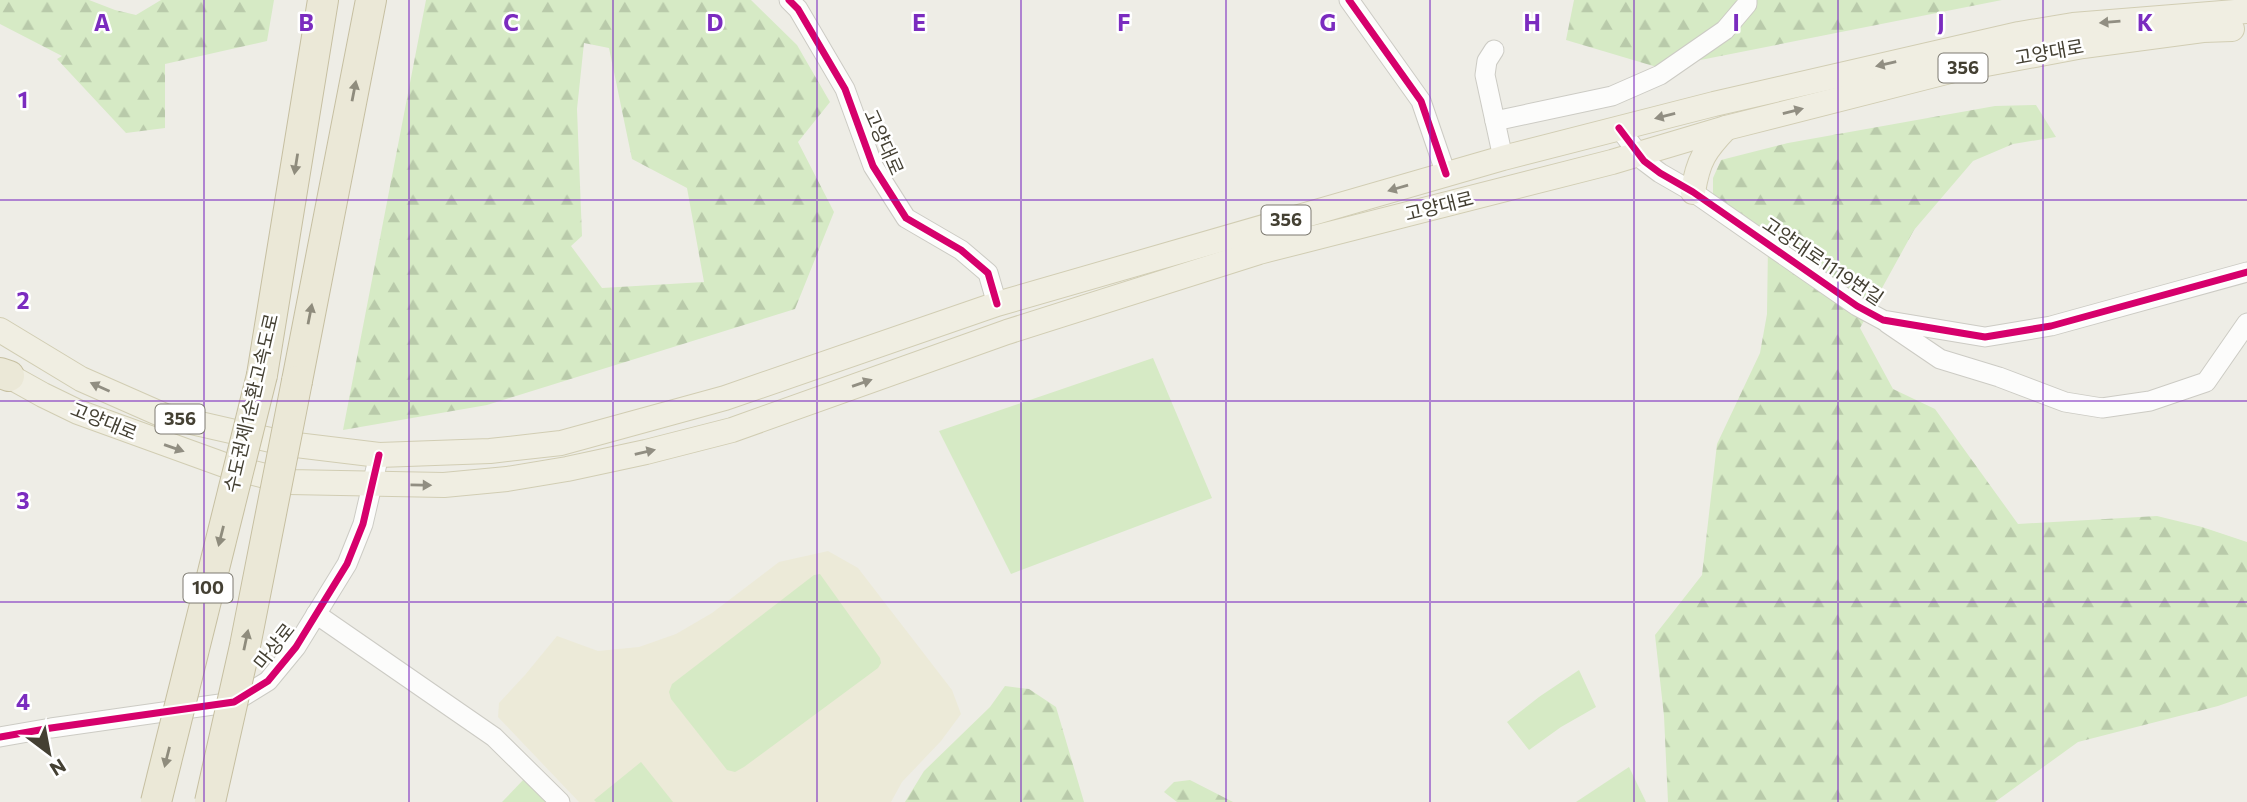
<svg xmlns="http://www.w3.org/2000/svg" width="2247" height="802" font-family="Commissioner,'Noto Sans KR',sans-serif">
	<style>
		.education { fill: #ecead8 }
		.green { fill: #d6eac5 }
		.forest { fill: url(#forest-firs); fill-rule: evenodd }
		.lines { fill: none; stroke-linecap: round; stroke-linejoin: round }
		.minor-casing { stroke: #cccbc4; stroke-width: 21 }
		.major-casing { stroke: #d1cdb3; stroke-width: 26 }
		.highway-casing { stroke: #c6bfa1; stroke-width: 32 }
		.minor { stroke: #fcfcfb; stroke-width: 19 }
		.major { stroke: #f0eee2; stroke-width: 24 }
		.highway { stroke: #ebe8d7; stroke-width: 30 }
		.highway-bridge-casing { stroke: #c6bfa1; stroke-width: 32; stroke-linecap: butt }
		.highway-bridge { stroke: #ebe8d7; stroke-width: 30 }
		.cycleway-casing { stroke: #fff; stroke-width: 11 }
		.cycleway { stroke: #d6006c; stroke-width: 7 }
		.oneway { fill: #918e82 }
		.oneway2 { fill: #8f8c7d }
		.grid { fill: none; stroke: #7b2cbf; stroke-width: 2; stroke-opacity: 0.55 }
		.labels { text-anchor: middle; stroke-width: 5; stroke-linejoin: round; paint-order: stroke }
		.shield { fill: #fff; stroke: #7c7970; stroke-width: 2 }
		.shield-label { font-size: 18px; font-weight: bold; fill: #444033 }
		.street-label { font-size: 19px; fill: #444033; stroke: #fff }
		.grid-label { font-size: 23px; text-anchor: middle; font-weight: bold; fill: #7b2cbf; stroke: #fff; stroke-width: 5; stroke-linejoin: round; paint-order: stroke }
	</style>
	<defs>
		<pattern id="forest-firs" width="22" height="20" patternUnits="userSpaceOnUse" patternTransform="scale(1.75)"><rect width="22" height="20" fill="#d6eac5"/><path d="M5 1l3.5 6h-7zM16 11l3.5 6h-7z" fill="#b9caaa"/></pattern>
	</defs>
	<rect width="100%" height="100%" fill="#eeede6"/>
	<!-- education -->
	<polygon class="education" points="828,551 858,568 952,690 961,714 941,741 902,782 891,802 579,802 498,717 499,703 525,675 557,636 598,651 639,647 676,634 712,613 779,562"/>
	<!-- green -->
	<g class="green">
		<polygon points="1153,358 1212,498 1011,574 939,431"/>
		<polygon points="820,574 880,658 881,663 878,668 744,767 735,772 727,770 671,699 669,692 672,684 814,575"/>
		<polygon points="1579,670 1596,707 1561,727 1529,750 1507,722 1539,697"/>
		<polygon points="641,762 673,802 596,802 594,800"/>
		<polygon points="1629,767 1646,802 1576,802"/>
		<polygon points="526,777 550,802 502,802"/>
	</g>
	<!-- forest -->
	<g class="forest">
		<polygon points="0,0 89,0 115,10 136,15 161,0 274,0 267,41 165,64 165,128 126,133 57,59 62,56 0,24"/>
		<path d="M426,0H751L797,45L830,102L798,142L834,212L795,309L487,405L343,430ZM584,43L609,48L632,159L687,188L704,282L602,288L571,246L582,236L577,109Z"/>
		<polygon points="1574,0 2002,0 1660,68 1566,40"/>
		<polygon points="2036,105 2056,137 2013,144 1973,161 1914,230 1860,328 1893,389 1935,409 2018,524 2157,516 2202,527 2247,542 2247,696 2218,706 2078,742 1995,802 1668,802 1664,716 1655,635 1702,575 1717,444 1760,353 1767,314 1768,246 1713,197 1713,178 1721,160 1788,143 1995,106"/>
		<polygon points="1005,686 1029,689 1056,707 1084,802 905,802 924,771 990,707"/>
		<polygon points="1190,780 1233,802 1177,802 1164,792 1174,782"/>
	</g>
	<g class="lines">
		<defs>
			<g id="minor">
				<polyline points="789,0 798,9 845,89 873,166 906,218 961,250 988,273 997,304"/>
				<polyline points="1349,0 1421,101 1446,174"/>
				<polyline points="1494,50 1487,61 1485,75 1503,158"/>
				<polyline points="1495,121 1612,96 1660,75 1725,30 1747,4 1747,0"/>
				<polyline points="1619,128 1644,161 1660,173 1693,192 1857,306 1883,320 1985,337 2051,326 2247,272"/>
				<polyline points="1887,323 1940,359 1999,377 2065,402 2102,408 2150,401 2206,382 2247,323"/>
				<polyline points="316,614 494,737 560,802"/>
				<polyline points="0,737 51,728 234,702 268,681 296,647 347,564 363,524 379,455"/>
			</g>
			<g id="major">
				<path d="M1693,192C1698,160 1705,150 1726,128"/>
				<polyline points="0,330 81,379 165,416 288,444 379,455 490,451 561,443 725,398 997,304 1503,158 1714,104 2019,34 2073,25 2247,11"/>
				<polyline points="0,371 43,395 78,412 230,467 289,482 444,485 507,479 567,469 646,452 732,430 1007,332 1259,252 1612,162 1726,128 1954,70 2083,46 2203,30 2232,29"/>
			</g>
			<g id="highway">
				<polyline points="0,373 9,376"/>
				<polyline points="262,375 323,0"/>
				<polyline points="297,381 371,0"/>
			</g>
		</defs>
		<!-- minor casing -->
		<use href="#minor" class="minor-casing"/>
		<!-- major casing -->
		<use href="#major" class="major-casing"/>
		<!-- highway casing -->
		<use href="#highway" class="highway-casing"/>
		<!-- minor -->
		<use href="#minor" class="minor"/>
		<!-- major -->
		<use href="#major" class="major"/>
		<!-- highway -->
		<use href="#highway" class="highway"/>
		<defs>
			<g id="highway-bridge">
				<polyline points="156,802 262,375"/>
				<polyline points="210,802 245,646 297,381"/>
			</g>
		</defs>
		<!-- highway-bridge casing -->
		<use href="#highway-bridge" class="highway-bridge-casing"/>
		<!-- highway-bridge -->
		<use href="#highway-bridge" class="highway-bridge"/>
		<defs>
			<g id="cycleway">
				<polyline points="789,0 798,9 845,89 873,166 906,218 961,250 988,273 997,304"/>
				<polyline points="1349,0 1421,101 1446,174"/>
				<polyline points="1619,128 1644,161 1660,173 1693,192 1857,306 1883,320 1985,337 2051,326 2247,272"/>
				<polyline points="0,737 51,728 234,702 268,681 296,647 347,564 363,524 379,455"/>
			</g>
		</defs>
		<!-- cycleway casing -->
		<use href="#cycleway" class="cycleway-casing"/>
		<!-- cycleway -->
		<use href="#cycleway" class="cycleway"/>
	</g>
	<!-- one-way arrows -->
	<defs><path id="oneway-solid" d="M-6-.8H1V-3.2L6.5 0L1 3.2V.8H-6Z" transform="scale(1.75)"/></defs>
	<g class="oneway">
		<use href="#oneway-solid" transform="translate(2110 22) rotate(175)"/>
		<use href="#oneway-solid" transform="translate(1886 64) rotate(167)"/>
		<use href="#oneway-solid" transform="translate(1793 111) rotate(-14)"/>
		<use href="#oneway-solid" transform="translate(1665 116) rotate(166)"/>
		<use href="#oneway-solid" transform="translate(1398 188) rotate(164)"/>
		<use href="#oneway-solid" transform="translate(862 383) rotate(-19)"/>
		<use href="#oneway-solid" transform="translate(100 387) rotate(-156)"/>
		<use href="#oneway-solid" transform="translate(174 448) rotate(19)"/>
		<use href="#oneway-solid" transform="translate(645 452) rotate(-13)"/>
		<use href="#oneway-solid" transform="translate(421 485) rotate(1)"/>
	</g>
	<g class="oneway2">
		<use href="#oneway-solid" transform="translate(354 91) rotate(-79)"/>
		<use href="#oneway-solid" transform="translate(296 164) rotate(99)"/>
		<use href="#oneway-solid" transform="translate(310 314) rotate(-79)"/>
		<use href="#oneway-solid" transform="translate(221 536) rotate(104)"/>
		<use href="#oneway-solid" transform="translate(246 640) rotate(-78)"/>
		<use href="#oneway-solid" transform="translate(167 757) rotate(104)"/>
	</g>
	<!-- grid -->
	<path class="grid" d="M204,0V802M409,0V802M613,0V802M817,0V802M1021,0V802M1226,0V802M1430,0V802M1634,0V802M1838,0V802M2043,0V802M0,200H2247M0,401H2247M0,602H2247"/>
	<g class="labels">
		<!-- shield labels -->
		<g class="shield">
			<rect x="1938.5" y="53.5" width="49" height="29" rx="5"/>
			<rect x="1261.5" y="205.5" width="49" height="29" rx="5"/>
			<rect x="155.5" y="404.5" width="49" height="29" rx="5"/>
			<rect x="183.5" y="573.5" width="49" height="29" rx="5"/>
		</g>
		<g class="shield-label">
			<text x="1963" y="74">356</text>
			<text x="1286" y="226">356</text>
			<text x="180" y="425">356</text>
			<text x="208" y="594">100</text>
		</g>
		<!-- street labels -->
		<g class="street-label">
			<text transform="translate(2049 52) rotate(-10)" y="7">고양대로</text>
			<text transform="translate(884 142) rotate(66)" y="7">고양대로</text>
			<text transform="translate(1439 206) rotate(-14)" y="7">고양대로</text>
			<text transform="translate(1823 261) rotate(34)" y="7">고양대로1119번길</text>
			<text transform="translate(251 403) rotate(-77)" y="7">수도권제1순환고속도로</text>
			<text transform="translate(104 421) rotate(22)" y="7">고양대로</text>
			<text transform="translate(274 646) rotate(-52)" y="7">마상로</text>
		</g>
	</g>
	<g class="grid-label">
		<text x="102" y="31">A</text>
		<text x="306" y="31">B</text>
		<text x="511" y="31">C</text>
		<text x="715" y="31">D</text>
		<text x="919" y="31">E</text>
		<text x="1124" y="31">F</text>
		<text x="1328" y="31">G</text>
		<text x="1532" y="31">H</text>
		<text x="1736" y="31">I</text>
		<text x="1941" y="31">J</text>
		<text x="2145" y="31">K</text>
		<text x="23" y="108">1</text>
		<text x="23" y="309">2</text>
		<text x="23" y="509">3</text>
		<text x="23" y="710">4</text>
	</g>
	<!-- north arrow -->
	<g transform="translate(49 753) rotate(148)" stroke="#ffffff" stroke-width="5" paint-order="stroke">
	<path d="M0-5L12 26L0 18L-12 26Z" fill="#444033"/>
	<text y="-10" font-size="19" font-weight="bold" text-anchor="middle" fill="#444033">N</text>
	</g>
</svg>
